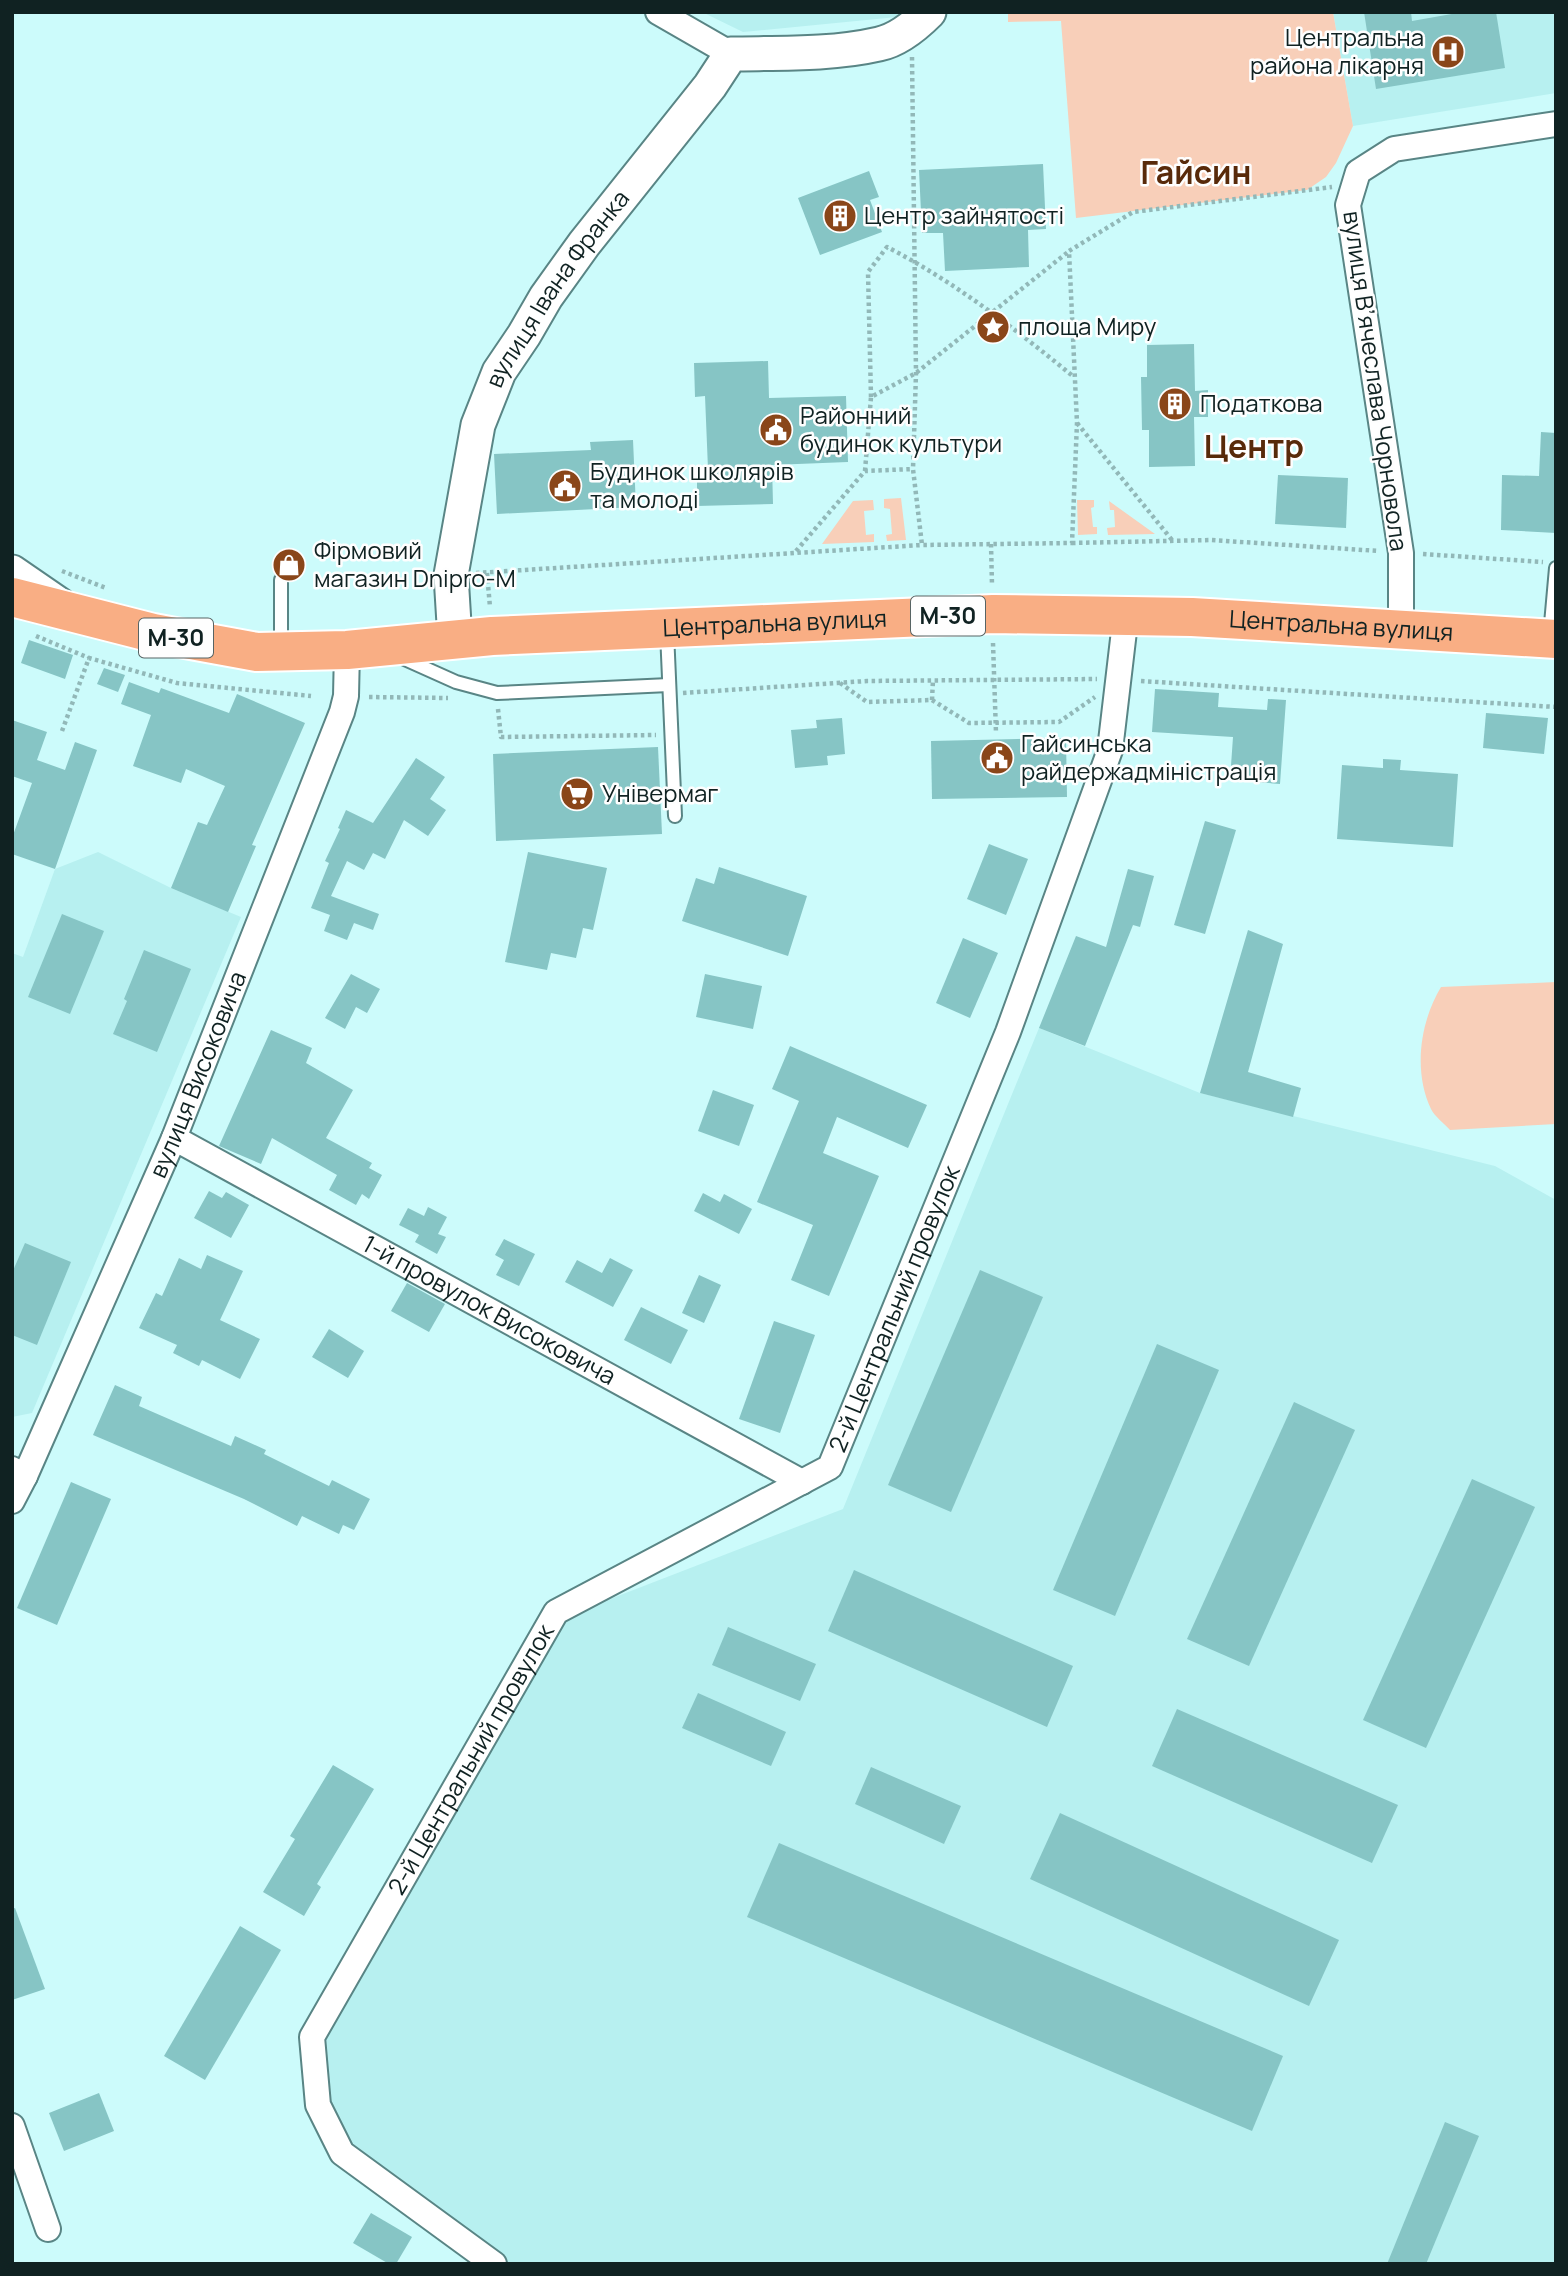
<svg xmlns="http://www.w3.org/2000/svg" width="1568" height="2276" font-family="Manrope,sans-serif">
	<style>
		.built { fill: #b7f0f0 }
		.green { fill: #f8cfb9 }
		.building { fill: #86c5c5 }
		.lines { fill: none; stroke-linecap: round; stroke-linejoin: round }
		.lane-casing { stroke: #598585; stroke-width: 16 }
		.street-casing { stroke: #598585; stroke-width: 28 }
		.secondary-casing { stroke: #598585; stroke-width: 37 }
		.highway-casing { stroke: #fff; stroke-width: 42 }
		.path { stroke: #92b8b8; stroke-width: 4.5; stroke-dasharray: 3.5 3.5; stroke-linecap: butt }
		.lane { stroke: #fff; stroke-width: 12 }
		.street { stroke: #fff; stroke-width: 24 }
		.secondary { stroke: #fff; stroke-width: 33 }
		.highway { stroke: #f9ae84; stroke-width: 38 }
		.labels { text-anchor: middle; stroke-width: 5; stroke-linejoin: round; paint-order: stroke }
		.shield { fill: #fefefe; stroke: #576464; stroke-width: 2 }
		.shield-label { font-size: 23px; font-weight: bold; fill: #102222 }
		.poi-label { font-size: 24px; fill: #102222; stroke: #fefefe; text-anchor: start }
		.street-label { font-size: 24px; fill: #102222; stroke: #fefefe }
		.district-label { font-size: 32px; font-weight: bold; fill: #582a0a; stroke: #fefefe }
	</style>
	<rect width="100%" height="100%" fill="#ccfbfb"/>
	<!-- built -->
	<g class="built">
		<polygon points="702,12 902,12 897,17 743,32"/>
		<polygon points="1333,12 1556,12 1556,93 1353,126"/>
		<polygon points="98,852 171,888 241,917 32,1413 12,1417 12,953 23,957 55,869"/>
		<polygon points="1039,1028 1200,1093 1495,1166 1556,1200 1556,2264 507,2264 348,2148 324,2103 318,2039 561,1618 843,1509"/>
	</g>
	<!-- green -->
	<g class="green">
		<polygon points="1008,12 1333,12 1353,126 1336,163 1326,177 1307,190 1076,218 1061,21 1008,22"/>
		<polygon points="901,498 906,540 887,541 886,535 892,534 890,509 884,508 884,499"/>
		<polygon points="873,500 874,510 864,511 866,535 874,534 874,542 822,544 853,501"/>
		<polygon points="1077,500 1094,500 1094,507 1091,508 1093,527 1097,527 1097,534 1078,535"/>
		<polygon points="1109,501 1155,534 1108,535 1107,528 1115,527 1114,510 1110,510"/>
		<path d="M1556,982V1124L1450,1130C1444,1123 1435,1117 1431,1109C1413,1071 1420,1022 1441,987Z"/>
	</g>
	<!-- building -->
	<g class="building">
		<polygon points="1364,12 1411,12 1412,21 1463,12 1496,12 1505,68 1376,89"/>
		<polygon points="1043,164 1046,229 1028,230 1029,267 945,271 943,233 922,233 919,170"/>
		<polygon points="869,171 879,197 870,200 882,232 820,255 798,198"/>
		<polygon points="1194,344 1195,391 1208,390 1208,417 1194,417 1195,466 1149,467 1149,430 1142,430 1141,377 1147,377 1147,345"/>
		<polygon points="768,361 769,398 846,396 848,462 772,465 773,504 697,506 697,469 708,469 705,396 695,397 694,363"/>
		<polygon points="1541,432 1556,433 1556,533 1501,530 1502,475 1539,476"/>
		<polygon points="633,440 636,507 497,514 494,454 591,450 590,442"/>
		<polygon points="1278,475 1348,478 1346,528 1275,524"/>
		<polygon points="29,640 73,655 65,679 21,663"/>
		<polygon points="104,668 125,675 118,692 97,684"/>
		<polygon points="129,682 159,693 161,688 229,713 237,694 305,723 252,845 256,846 228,912 171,888 198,822 207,825 225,786 186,769 181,783 133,766 151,715 121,704"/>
		<polygon points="1155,689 1219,693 1218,707 1267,710 1268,699 1286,700 1280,784 1230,780 1233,737 1152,732"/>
		<polygon points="1486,713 1548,718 1544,754 1483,748"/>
		<polygon points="842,718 845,754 827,756 828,765 795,768 791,730 817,728 816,720"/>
		<polygon points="12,720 47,732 37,760 65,770 75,742 97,750 55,869 12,854 12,838 32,783 12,776"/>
		<polygon points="1066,738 1067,797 932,799 931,741"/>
		<polygon points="658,747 662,834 496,841 493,754"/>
		<polygon points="416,758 445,777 430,799 446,810 428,836 404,820 385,859 373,853 364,870 347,861 331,896 379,914 373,930 354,923 347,940 324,931 330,915 311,908 329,863 325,861 340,829 338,828 346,810 373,823"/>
		<polygon points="1383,759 1401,760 1400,770 1458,774 1453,847 1337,839 1342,765 1383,768"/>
		<polygon points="1205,821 1236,830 1205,934 1174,925"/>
		<polygon points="989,844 1028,859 1006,915 967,899"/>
		<polygon points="528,852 607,868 593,930 583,928 576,958 551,953 547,970 505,962"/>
		<polygon points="719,867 807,896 788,956 682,921 696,878 714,884"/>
		<polygon points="1128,869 1154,876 1140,927 1133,925 1085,1046 1039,1028 1076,936 1106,947"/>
		<polygon points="62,914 104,931 70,1014 28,997"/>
		<polygon points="1248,930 1283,944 1248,1072 1301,1088 1293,1117 1200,1093"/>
		<polygon points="963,938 998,953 970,1018 936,1003"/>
		<polygon points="144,950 191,969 157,1052 113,1034 127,1001 124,999"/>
		<polygon points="351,974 380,989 367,1013 356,1007 345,1029 325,1018"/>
		<polygon points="705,974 762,986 753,1029 696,1017"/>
		<polygon points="271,1030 312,1048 306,1063 353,1090 326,1138 372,1163 369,1168 382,1175 369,1199 362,1194 356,1205 329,1190 337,1175 272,1138 261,1164 219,1146"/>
		<polygon points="790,1046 927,1105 908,1148 837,1117 823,1153 879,1176 829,1296 791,1280 813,1225 757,1202 799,1101 772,1089"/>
		<polygon points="713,1090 754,1105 739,1146 698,1131"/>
		<polygon points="209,1191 222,1198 226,1192 249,1205 231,1238 194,1218"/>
		<polygon points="703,1193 720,1202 724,1194 752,1209 739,1234 694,1211"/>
		<polygon points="428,1207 447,1217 438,1234 446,1237 437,1254 415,1242 419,1235 399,1225 408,1208 424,1216"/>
		<polygon points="504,1239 535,1254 519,1286 496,1275 504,1260 495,1255"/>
		<polygon points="25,1243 71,1262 37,1345 12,1335 12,1273"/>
		<polygon points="207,1255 243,1271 220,1320 260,1339 240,1379 202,1360 199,1366 173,1353 177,1345 139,1328 156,1293 162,1296 179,1258 201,1269"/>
		<polygon points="610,1258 633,1270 613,1307 565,1282 577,1260 602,1273"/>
		<polygon points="980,1270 1043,1297 951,1512 888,1485"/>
		<polygon points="699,1275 721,1285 704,1323 682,1313"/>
		<polygon points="407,1283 445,1304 429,1332 391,1311"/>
		<polygon points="641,1307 688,1330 671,1364 624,1340"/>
		<polygon points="774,1321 815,1335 780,1433 739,1419"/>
		<polygon points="329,1329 364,1351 348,1378 312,1357"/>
		<polygon points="1157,1344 1219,1370 1115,1616 1053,1590"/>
		<polygon points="115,1385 142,1397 139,1406 231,1446 235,1436 266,1450 264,1454 329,1486 332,1480 370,1499 354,1530 343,1525 339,1534 302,1516 297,1526 244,1499 93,1435"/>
		<polygon points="1294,1402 1355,1430 1249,1666 1187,1639"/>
		<polygon points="1472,1479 1535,1507 1426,1748 1363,1720"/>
		<polygon points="71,1482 111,1499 57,1625 17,1608"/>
		<polygon points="854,1570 1073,1666 1047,1727 828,1631"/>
		<polygon points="728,1627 816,1664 800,1701 712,1665"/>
		<polygon points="698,1693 786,1732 771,1766 682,1728"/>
		<polygon points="1177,1709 1398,1805 1372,1863 1152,1766"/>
		<polygon points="333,1765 374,1789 317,1884 321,1887 304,1916 263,1892 295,1839 290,1836"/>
		<polygon points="871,1767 961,1806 944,1844 855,1804"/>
		<polygon points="1060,1813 1339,1940 1309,2006 1030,1879"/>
		<polygon points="779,1843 1283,2056 1252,2131 747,1917"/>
		<polygon points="15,1908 45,1989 12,2000 12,1909"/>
		<polygon points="240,1926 281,1950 205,2080 164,2056"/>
		<polygon points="99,2093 114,2131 64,2151 49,2113"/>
		<polygon points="1445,2122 1479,2136 1426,2264 1387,2264"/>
		<polygon points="371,2213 412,2237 396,2264 389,2264 353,2243"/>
	</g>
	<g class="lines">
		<defs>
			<g id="lane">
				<polyline points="667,632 675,816"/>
				<polyline points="1550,635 1556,568"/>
				<polyline points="281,648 281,580"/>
				<polyline points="398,656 456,682 497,693 669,685"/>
			</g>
			<g id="street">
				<polyline points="658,12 731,54"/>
				<polyline points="1401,629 1401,553 1348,205 1358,172 1394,149 1556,124"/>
				<path id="s1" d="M174,1138L802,1482"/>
				<path id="s2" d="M12,1469L25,1476L174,1138L342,712L346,696L347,650"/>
				<polyline points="12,1501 25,1476"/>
				<polyline points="12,2126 48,2229"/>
				<path id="s3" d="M494,2264L342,2153L318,2105L312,2037L556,1612L830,1467L1008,1032L1110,750L1126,614"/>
			</g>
			<g id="secondary">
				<polyline points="12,572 60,605"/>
				<path id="s4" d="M455,640L451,575L478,425L499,372L524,335L546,297L584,244L710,86L731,54C780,53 831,55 879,44C898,40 915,26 929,12"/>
			</g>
			<g id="highway">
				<path id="s5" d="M12,597L153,633L257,652L347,650L492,636L993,614L1192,617L1556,639"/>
			</g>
		</defs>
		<!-- lane casing -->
		<use href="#lane" class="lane-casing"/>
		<!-- street casing -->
		<use href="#street" class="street-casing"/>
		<!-- secondary casing -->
		<use href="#secondary" class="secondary-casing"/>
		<!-- highway casing -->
		<use href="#highway" class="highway-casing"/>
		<!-- path -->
		<g class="path">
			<polyline points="912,57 916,373 913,469 922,545 1072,543 1077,423 1069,251 1133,212 1332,187"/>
			<path d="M871,397L868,272L887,247C955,282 1015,329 1074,377"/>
			<polyline points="1077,423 1172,540"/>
			<polyline points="865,471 871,397 916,373 1068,252"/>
			<polyline points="1072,543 1211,540 1379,551"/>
			<polyline points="991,544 992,585"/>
			<polyline points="796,551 865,471 913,469"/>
			<polyline points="1423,554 1543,562"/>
			<polyline points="62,571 106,588"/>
			<polyline points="476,573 922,545"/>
			<polyline points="487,573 490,607"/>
			<polyline points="36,636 89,658"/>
			<polyline points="993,643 996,733"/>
			<polyline points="1141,681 1556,707"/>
			<polyline points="840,683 867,702 932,700 969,723 1059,722 1095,697"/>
			<polyline points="683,693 867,681 1097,679"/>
			<polyline points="369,697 448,698"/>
			<polyline points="932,700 933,680"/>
			<polyline points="498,709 501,737 656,735"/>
			<polyline points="62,731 89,658 177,683 311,696"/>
		</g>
		<!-- lane -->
		<use href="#lane" class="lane"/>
		<!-- street -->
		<use href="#street" class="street"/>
		<!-- secondary -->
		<use href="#secondary" class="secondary"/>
		<!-- highway -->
		<use href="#highway" class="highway"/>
	</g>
	<!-- icons -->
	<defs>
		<symbol id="hospital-disc" viewBox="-11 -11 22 22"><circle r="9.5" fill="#8a4619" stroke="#fefefe"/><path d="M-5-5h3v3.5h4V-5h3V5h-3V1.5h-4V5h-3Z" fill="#fff"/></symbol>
		<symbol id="building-disc" viewBox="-11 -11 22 22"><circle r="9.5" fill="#8a4619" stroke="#fefefe"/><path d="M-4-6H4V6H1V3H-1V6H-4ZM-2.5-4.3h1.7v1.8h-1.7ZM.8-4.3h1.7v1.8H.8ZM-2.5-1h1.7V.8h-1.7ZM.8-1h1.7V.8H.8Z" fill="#fff"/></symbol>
		<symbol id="sight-disc" viewBox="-11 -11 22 22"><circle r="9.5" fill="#8a4619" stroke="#fefefe"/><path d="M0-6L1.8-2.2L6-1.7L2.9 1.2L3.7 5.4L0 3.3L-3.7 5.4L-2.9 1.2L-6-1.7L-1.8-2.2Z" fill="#fff"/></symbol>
		<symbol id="civic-disc" viewBox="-11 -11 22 22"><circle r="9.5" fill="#8a4619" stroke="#fefefe"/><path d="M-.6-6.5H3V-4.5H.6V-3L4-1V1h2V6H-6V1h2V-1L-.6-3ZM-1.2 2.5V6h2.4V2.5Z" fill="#fff"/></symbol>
		<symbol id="shop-disc" viewBox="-11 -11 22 22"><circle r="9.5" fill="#8a4619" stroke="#fefefe"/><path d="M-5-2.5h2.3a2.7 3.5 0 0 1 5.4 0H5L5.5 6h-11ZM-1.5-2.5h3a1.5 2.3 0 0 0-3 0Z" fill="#fff"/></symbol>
		<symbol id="supermarket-disc" viewBox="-11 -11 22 22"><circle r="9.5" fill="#8a4619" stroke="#fefefe"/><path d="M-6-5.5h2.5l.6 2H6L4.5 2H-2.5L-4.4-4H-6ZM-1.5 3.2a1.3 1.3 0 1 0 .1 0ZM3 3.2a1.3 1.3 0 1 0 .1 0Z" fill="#fff"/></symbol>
	</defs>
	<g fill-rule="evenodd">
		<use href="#hospital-disc" x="1429" y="33" width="38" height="38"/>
		<use href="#building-disc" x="821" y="197" width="38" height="38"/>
		<use href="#sight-disc" x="974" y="308" width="38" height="38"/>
		<use href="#building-disc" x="1156" y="385" width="38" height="38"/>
		<use href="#civic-disc" x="757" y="411" width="38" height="38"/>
		<use href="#civic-disc" x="546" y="467" width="38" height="38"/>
		<use href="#shop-disc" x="270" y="546" width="38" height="38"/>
		<use href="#civic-disc" x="978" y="739" width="38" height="38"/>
		<use href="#supermarket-disc" x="558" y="775" width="38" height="38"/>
	</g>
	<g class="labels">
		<!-- shield labels -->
		<g class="shield">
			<rect x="911" y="596.5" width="74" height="39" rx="5"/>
			<rect x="139" y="618.5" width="74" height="39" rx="5"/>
		</g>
		<g class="shield-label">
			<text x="948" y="624">М-30</text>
			<text x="176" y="646">М-30</text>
		</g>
		<!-- poi labels -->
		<g class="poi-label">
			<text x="1424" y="46" text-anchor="end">Центральна<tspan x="1424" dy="28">района лікарня</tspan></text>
			<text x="864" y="224">Центр зайнятості</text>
			<text x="1018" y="335">площа Миру</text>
			<text x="1200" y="412">Податкова</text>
			<text x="800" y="424">Районний<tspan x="800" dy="28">будинок культури</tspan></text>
			<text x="590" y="480">Будинок школярів<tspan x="590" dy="28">та молоді</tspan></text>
			<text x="314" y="559">Фірмовий<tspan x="314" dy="28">магазин Dnipro-M</tspan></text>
			<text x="1021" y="752">Гайсинська<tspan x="1021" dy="28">райдержадміністрація</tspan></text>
			<text x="602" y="802">Універмаг</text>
		</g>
		<!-- street labels -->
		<g class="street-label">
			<text dy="8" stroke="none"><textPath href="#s4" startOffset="376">вулиця Івана Франка</textPath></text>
			<text transform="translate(1375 381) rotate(82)" y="8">вулиця Вʼячеслава Чорновола</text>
			<text dy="8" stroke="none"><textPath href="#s5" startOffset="770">Центральна вулиця</textPath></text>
			<text dy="8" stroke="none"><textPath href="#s5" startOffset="1337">Центральна вулиця</textPath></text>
			<text dy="8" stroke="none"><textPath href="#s2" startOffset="452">вулиця Високовича</textPath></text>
			<text dy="8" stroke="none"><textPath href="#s3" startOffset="1281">2-й Центральний провулок</textPath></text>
			<text dy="8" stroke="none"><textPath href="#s1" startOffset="359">1-й провулок Високовича</textPath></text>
			<text dy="8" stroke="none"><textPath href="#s3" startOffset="630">2-й Центральний провулок</textPath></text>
		</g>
		<!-- district labels -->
		<g class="district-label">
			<text x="1196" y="184">Гайсин</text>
			<text x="1254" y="458">Центр</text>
		</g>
	</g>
	<!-- border -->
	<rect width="1568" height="2276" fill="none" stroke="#102222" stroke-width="28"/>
</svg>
